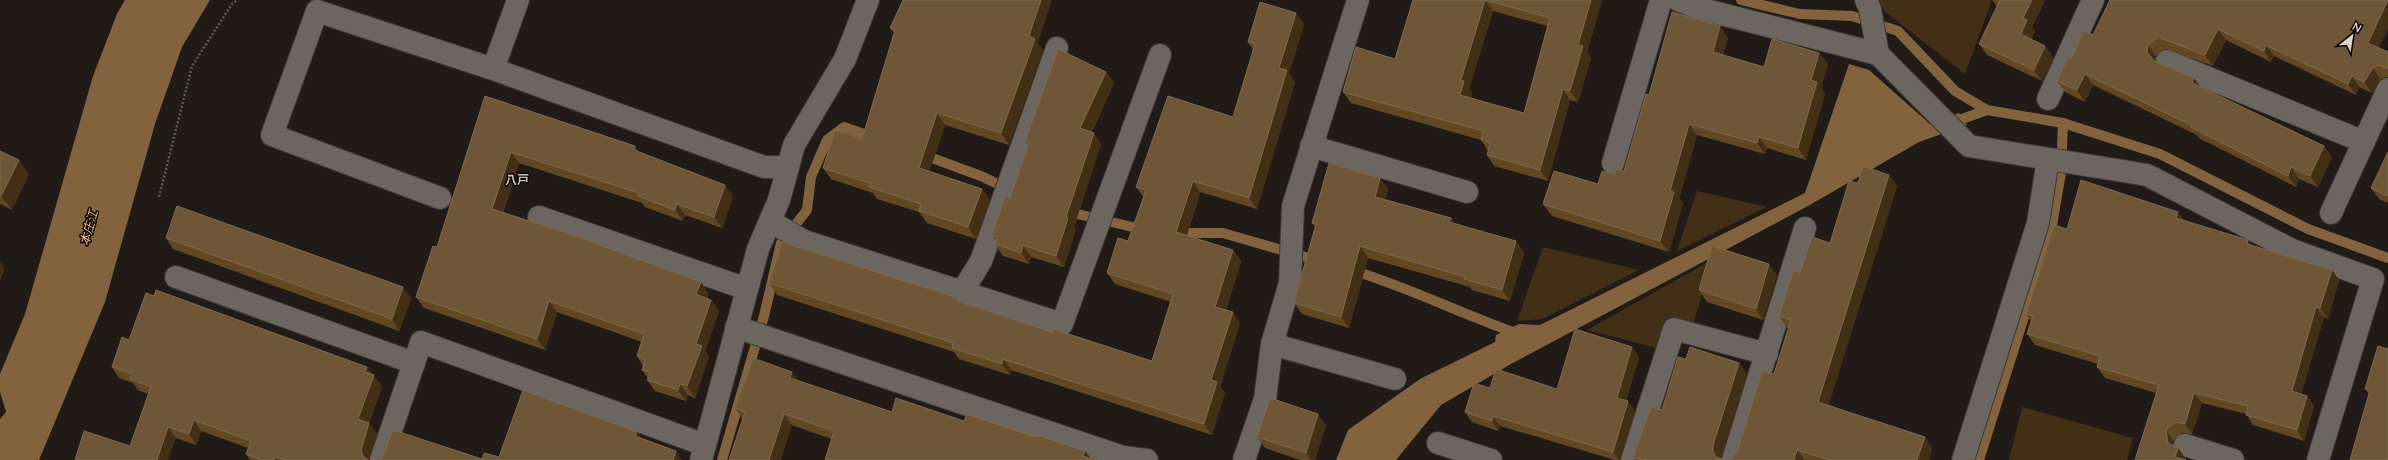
<svg xmlns="http://www.w3.org/2000/svg" width="2388" height="460" font-family="Lato,'Noto Sans JP',sans-serif">
	<style>
		.green { fill: #432f16 }
		.water { fill: #82633e }
		.lines { fill: none; stroke-linecap: round; stroke-linejoin: round }
		.stream { stroke: #82633e; stroke-width: 10 }
		.street-casing { stroke: #3b3835; stroke-width: 24 }
		.path { stroke: #5d5954; stroke-width: 2.5; stroke-dasharray: 2 2; stroke-linecap: butt }
		.street { stroke: #6b6660; stroke-width: 22 }
		.wall { fill: #624723; fill-rule: evenodd }
		.shaded-wall { fill: #422f16 }
		.building { fill: #6f5636; stroke: #7f6a4e }
		.labels { text-anchor: middle; stroke-width: 3; stroke-linejoin: round; paint-order: stroke }
		.neighbourhood-label { font-size: 12px; font-weight: bold; fill: #c8c2bb; stroke: #080605 }
		.water-label { font-size: 12px; font-style: italic; fill: #f1bf83; stroke: #080605 }
	</style>
	<rect width="100%" height="100%" fill="#201b16"/>
	<!-- green -->
	<g class="green">
		<polygon points="1879,0 1992,0 1965,74 1884,11"/>
		<polygon points="1697,191 1767,207 1677,251"/>
		<polygon points="1543,247 1639,270 1542,319 1517,321"/>
		<polygon points="1712,260 1693,325 1667,318 1657,348 1587,330"/>
		<polygon points="2022,407 2133,438 2127,460 2009,460"/>
	</g>
	<!-- water -->
	<g class="water">
		<polygon points="125,0 210,0 182,47 155,124 105,302 39,460 0,460 0,419 6,412 0,392 0,374 25,314 93,76 117,14"/>
		<polygon points="1849,64 1869,70 1930,124 1959,113 1967,125 1919,142 1808,206 1511,364 1441,405 1396,460 1336,460 1348,430 1420,379 1495,342 1496,335 1519,324 1540,325 1805,193"/>
	</g>
	<g class="lines">
		<!-- stream -->
		<g class="stream">
			<polyline points="1741,0 1800,14 1852,16 1898,31 1955,91 1987,110 2063,123 2160,154 2308,229 2388,258"/>
			<polyline points="1951,123 1987,110"/>
			<polyline points="921,154 981,176 1008,189"/>
			<polyline points="1065,211 1145,230"/>
			<polyline points="1175,233 1223,233 1319,261"/>
			<path d="M1351,270C1409,287 1463,315 1519,334"/>
			<polyline points="722,460 764,316 781,243 807,210 811,177 827,140 844,127 875,138"/>
			<polyline points="1979,460 2051,231 2061,173 2063,123"/>
		</g>
		<defs>
			<g id="street">
				<polyline points="1678,0 1698,8 1878,54"/>
				<polyline points="1866,0 1870,9 1878,54 1969,146 2147,175 2292,250 2373,279 2318,460"/>
				<polyline points="2167,61 2364,142"/>
				<polyline points="493,69 518,0"/>
				<polyline points="2048,99 2093,0"/>
				<polyline points="1311,146 1467,192"/>
				<polyline points="1613,163 1661,0"/>
				<polyline points="440,198 272,135 317,11 493,69 764,167 788,167"/>
				<polyline points="2331,213 2388,89"/>
				<polyline points="539,217 747,289"/>
				<polyline points="770,221 804,241 1062,324 1160,55"/>
				<polyline points="176,277 414,363"/>
				<polyline points="962,292 981,261 1057,48"/>
				<polyline points="736,327 1123,457"/>
				<polyline points="1272,344 1395,379"/>
				<polyline points="1438,443 1491,460"/>
				<polyline points="2185,445 2233,460"/>
				<polyline points="381,460 421,342 705,445"/>
				<polyline points="701,460 758,249 779,200 794,145 845,59 868,0"/>
				<polyline points="1122,460 1123,457 1147,460"/>
				<polyline points="1244,460 1265,399 1272,344 1290,283 1293,206 1358,0"/>
				<polyline points="1632,460 1674,329 1767,354"/>
				<polyline points="1733,460 1805,228"/>
				<polyline points="1963,460 2038,223 2048,159"/>
			</g>
		</defs>
		<!-- street casing -->
		<use href="#street" class="street-casing"/>
		<!-- path -->
		<polyline class="path" points="159,197 192,66 232,4 238,0"/>
		<!-- street -->
		<use href="#street" class="street"/>
	</g>
	<!-- wall -->
	<g class="wall">
		<path d="M1413,0H1602L1587,52L1591,58L1578,102L1570,100L1548,181L1494,166L1487,155L1488,151L1481,140L1351,103L1343,92L1395,59ZM1493,11L1547,26L1524,113L1471,98L1472,92L1469,89Z"/>
		<polygon points="1992,0 2045,0 2032,27 2035,31 2031,40 2045,46 2053,58 2042,81 1987,55 1979,44 1997,6 1996,5"/>
		<polygon points="2110,0 2379,48 2388,52 2388,77 2386,77 2380,79 2372,93 2359,87 2356,95 2274,56 2271,62 2226,40 2213,66 2166,49 2156,56 2155,62 2194,78 2201,88 2324,146 2332,157 2318,187 2299,179 2296,187 2199,138 2197,135 2093,85 2085,102 2065,92 2057,81 2071,59 2093,35"/>
		<polygon points="1304,24 1289,73 1295,82 1257,209 1200,192 1187,236 1233,250 1241,261 1226,310 1240,323 1220,387 1225,393 1212,435 1011,370 1010,375 959,359 954,352 777,295 769,283 961,302 1052,332 1152,361 1171,302 1115,284 1107,273 1128,241 1144,198 1136,187 1233,117 1253,50 1248,42"/>
		<polygon points="1720,26 1728,38 1723,55 1764,67 1819,53 1828,64 1821,88 1825,94 1806,160 1767,148 1765,154 1697,135 1679,199 1683,203 1669,252 1552,216 1543,204 1598,184 1615,175 1624,171 1649,95"/>
		<polygon points="890,28 1038,43 1043,50 1009,145 945,125 929,172 982,189 990,200 976,239 927,223 919,212 877,199 873,193 831,179 823,168 862,139 894,33"/>
		<polygon points="1106,72 1114,83 1092,132 1101,144 1074,227 1076,229 1064,267 1031,257 1029,264 1003,256 995,244 996,241 992,235 1010,198 1028,144 1025,141"/>
		<polygon points="485,96 639,152 733,196 722,228 685,215 683,221 645,207 642,203 519,163 503,213 701,282 708,293 707,298 711,300 719,311 705,351 709,357 695,398 688,395 686,401 655,391 647,380 648,378 642,370 643,366 637,356 642,342 557,312 545,350 424,308 416,297 437,247"/>
		<polygon points="0,151 29,174 12,210 0,204"/>
		<polygon points="2388,152 2388,203 2379,199 2371,188"/>
		<polygon points="1889,175 1897,186 1828,406 1932,448 1929,460 1729,460 1737,452 1774,374 1789,328 1787,328 1779,316 1800,273 1830,243 1858,183"/>
		<polygon points="1380,178 1388,189 1385,199 1451,218 1455,224 1516,241 1524,253 1510,301 1472,290 1470,287 1368,258 1349,328 1302,314 1294,303 1315,227 1312,223"/>
		<polygon points="2185,221 2251,245 2332,270 2339,280 2328,319 2324,317 2301,394 2307,396 2314,406 2304,441 2253,425 2246,414 2202,403 2192,434 2182,433 2173,441 2174,446 2178,448 2185,458 2135,460 2156,393 2105,378 2097,367 2098,364 2035,345 2027,334 2031,321 2026,314 2067,229"/>
		<polygon points="166,238 403,287 411,299 399,331 173,249"/>
		<polygon points="1777,275 1763,320 1707,302 1699,290"/>
		<polygon points="129,340 373,375 382,387 369,423 377,434 369,460 250,460 246,454 248,448 201,431 196,445 176,438 130,446 148,394 138,390 133,383 119,378 112,367"/>
		<polygon points="2388,349 2369,394 2365,389"/>
		<polygon points="1639,357 1626,401 1635,411 1620,460 1615,460 1500,426 1498,431 1472,422 1465,412 1490,388 1557,389"/>
		<polygon points="1686,359 1739,363 1747,374 1721,457 1721,459 1725,460 1635,460 1633,457 1662,410"/>
		<polygon points="798,381 892,412 964,421 1036,437 1085,451 1091,459 831,439 792,425 742,419 735,408"/>
		<polygon points="1326,425 1315,460 1300,460 1265,448 1257,437"/>
	</g>
	<!-- shaded-wall -->
	<g class="shaded-wall">
		<polygon points="1041,0 1052,0 1038,43 1043,50 1009,145 1001,133 1029,36"/>
		<polygon points="1485,0 1493,11 1469,89 1472,92 1468,106 1460,95 1461,80"/>
		<polygon points="1591,0 1602,0 1587,52 1591,58 1578,102 1570,91 1578,45"/>
		<polygon points="2032,0 2045,0 2032,27 2035,31 2028,46 2021,34 2023,18"/>
		<polygon points="2388,1 2388,29 2376,54 2368,43"/>
		<polygon points="1296,13 1304,24 1289,73 1295,82 1257,209 1249,198 1279,68"/>
		<polygon points="1720,26 1728,38 1721,64 1713,52"/>
		<polygon points="2218,29 2226,40 2213,66 2205,55"/>
		<polygon points="2148,45 2156,56 2155,63 2147,52"/>
		<polygon points="2266,45 2274,56 2271,62 2264,51"/>
		<polygon points="2045,46 2053,58 2042,81 2034,70"/>
		<polygon points="1819,53 1828,64 1821,88 1825,94 1806,160 1798,148 1811,80"/>
		<polygon points="2373,68 2380,79 2372,93 2364,82"/>
		<polygon points="1106,72 1114,83 1088,140 1080,128"/>
		<polygon points="2085,74 2093,85 2085,102 2077,90"/>
		<polygon points="2352,76 2359,87 2356,95 2348,84"/>
		<polygon points="2194,78 2202,89 2192,83"/>
		<polygon points="1563,89 1570,100 1548,181 1540,170"/>
		<polygon points="937,113 945,125 927,179 919,168"/>
		<polygon points="1689,124 1697,135 1679,199 1683,203 1669,252 1660,241 1670,191"/>
		<polygon points="1094,133 1101,144 1074,227 1076,229 1064,267 1056,256 1066,217"/>
		<polygon points="1759,137 1767,148 1765,154 1757,143"/>
		<polygon points="635,146 643,157 634,150"/>
		<polygon points="2324,146 2332,157 2318,187 2310,176"/>
		<polygon points="511,152 519,163 500,220 492,209"/>
		<polygon points="19,160 29,174 12,210 1,196"/>
		<polygon points="2291,167 2299,179 2296,187 2288,176"/>
		<polygon points="1889,175 1897,186 1826,414 1818,402"/>
		<polygon points="1380,178 1388,189 1383,208 1375,197"/>
		<polygon points="1193,181 1200,192 1184,244 1176,232"/>
		<polygon points="725,185 733,196 722,228 714,217"/>
		<polygon points="982,189 990,200 976,239 968,227"/>
		<polygon points="677,204 685,215 683,221 675,210"/>
		<polygon points="2178,212 2186,222 2176,218"/>
		<polygon points="1451,218 1459,229 1449,222"/>
		<polygon points="2248,240 2255,250 2247,244"/>
		<polygon points="1516,241 1524,253 1510,301 1502,290"/>
		<polygon points="1023,245 1031,257 1029,264 1021,253"/>
		<polygon points="1360,246 1368,258 1349,328 1341,317"/>
		<polygon points="1233,250 1241,261 1223,318 1215,307"/>
		<polygon points="0,261 5,269 0,280"/>
		<polygon points="1769,264 1777,275 1763,320 1756,309"/>
		<polygon points="2332,270 2339,280 2328,319 2320,308"/>
		<polygon points="701,282 708,293 704,305 696,294"/>
		<polygon points="403,287 411,299 399,331 392,319"/>
		<polygon points="711,300 719,311 705,351 709,357 695,398 687,386 696,344"/>
		<polygon points="549,301 557,312 545,350 537,339"/>
		<polygon points="2316,307 2324,317 2299,401 2292,391"/>
		<polygon points="1233,312 1240,323 1220,387 1225,393 1212,435 1204,424 1211,380"/>
		<polygon points="1632,347 1639,357 1624,408 1617,398"/>
		<polygon points="1003,359 1011,370 1010,375 1002,364"/>
		<polygon points="1739,363 1747,374 1721,457 1721,460 1718,460 1713,452 1713,445"/>
		<polygon points="367,367 382,387 366,430 358,419 365,372"/>
		<polygon points="792,372 800,383 790,378"/>
		<polygon points="680,384 688,395 686,401 678,390"/>
		<polygon points="2194,393 2202,403 2192,434 2185,424"/>
		<polygon points="2307,396 2314,406 2304,441 2297,430"/>
		<polygon points="1628,401 1635,411 1620,460 1619,460 1613,452"/>
		<polygon points="784,414 792,425 781,460 769,460"/>
		<polygon points="1318,414 1326,425 1315,460 1311,460 1306,453"/>
		<polygon points="1493,416 1500,426 1498,431 1492,421"/>
		<polygon points="194,420 201,431 196,445 189,434"/>
		<polygon points="369,423 377,434 369,460 366,460 361,451"/>
		<polygon points="168,427 176,438 168,460 157,460"/>
		<polygon points="2166,430 2173,441 2176,453 2168,443"/>
		<polygon points="637,432 644,443 635,436"/>
		<polygon points="1925,437 1932,448 1929,460 1917,460"/>
		<polygon points="2178,448 2185,458 2185,460 2175,457"/>
		<polygon points="1797,450 1805,460 1794,460"/>
		<polygon points="676,451 682,460 673,460"/>
		<polygon points="1085,451 1092,460 1083,456"/>
		<polygon points="276,457 278,460 274,460"/>
	</g>
	<!-- building -->
	<g class="building">
		<polygon points="903,0 1041,0 1029,36 1035,39 1001,133 937,113 919,168 982,189 968,227 919,211 921,204 869,187 870,183 823,168 835,130 862,139 895,30 890,28"/>
		<polygon points="1413,0 1485,0 1461,80 1464,81 1460,95 1524,113 1550,18 1485,0 1591,0 1578,45 1583,46 1570,91 1563,89 1540,170 1487,155 1490,143 1481,140 1483,131 1343,92 1356,47 1395,59"/>
		<polygon points="2000,0 2032,0 2023,18 2027,20 2021,34 2045,46 2034,70 1979,44"/>
		<polygon points="2110,0 2388,0 2368,43 2388,52 2388,69 2379,65 2373,68 2364,82 2352,76 2348,84 2266,45 2264,51 2218,29 2205,55 2158,37 2148,45 2147,52 2154,61 2194,78 2192,83 2324,146 2310,176 2291,167 2288,176 2191,127 2191,125 2085,74 2077,90 2057,81 2068,57 2071,59 2084,31 2093,35"/>
		<polygon points="1260,2 1296,13 1279,68 1287,70 1249,198 1193,181 1176,232 1233,250 1215,307 1233,312 1211,380 1217,382 1204,424 1003,359 1002,364 952,348 953,343 769,283 782,242 958,298 957,301 1052,332 1053,329 1152,361 1173,294 1107,273 1118,238 1128,241 1146,190 1136,187 1168,96 1233,117 1255,44 1248,42"/>
		<polygon points="1672,12 1720,26 1713,52 1764,67 1772,39 1819,53 1811,80 1817,82 1798,148 1759,137 1757,143 1689,124 1670,191 1674,192 1660,241 1543,204 1554,171 1598,184 1602,171 1615,175 1616,169 1624,171 1646,94 1649,95"/>
		<polygon points="1058,49 1106,72 1080,128 1094,133 1066,217 1068,218 1056,256 1023,245 1021,253 995,244 997,237 992,235 1005,196 1010,198 1029,142 1025,141"/>
		<polygon points="485,96 635,146 634,150 725,185 714,217 677,204 675,210 638,196 639,193 511,152 492,209 570,234 701,282 696,294 711,300 696,344 702,346 687,386 680,384 678,390 647,380 650,373 642,370 645,360 637,356 644,334 549,301 537,339 416,297 433,246 437,247"/>
		<polygon points="0,151 19,160 1,196 0,195"/>
		<polygon points="2388,152 2388,196 2371,188"/>
		<polygon points="1329,163 1380,178 1375,197 1451,218 1449,222 1516,241 1502,290 1464,279 1465,277 1360,246 1341,317 1294,303 1316,224 1312,223"/>
		<polygon points="1863,166 1889,175 1818,402 1925,437 1917,460 1830,460 1797,450 1794,460 1729,460 1737,452 1762,371 1774,374 1791,320 1779,316 1793,271 1800,273 1812,237 1830,243 1849,181 1858,183"/>
		<polygon points="2081,180 2178,212 2176,218 2248,240 2247,244 2332,270 2320,308 2316,307 2292,391 2307,396 2297,430 2246,415 2248,406 2194,393 2185,424 2175,422 2166,430 2168,443 2178,448 2175,457 2186,460 2135,460 2159,385 2097,367 2100,356 2027,334 2033,316 2026,314 2054,225 2067,229"/>
		<polygon points="177,206 403,287 392,319 166,238"/>
		<polygon points="1712,246 1769,264 1756,309 1699,290"/>
		<polygon points="156,290 367,367 365,372 374,375 358,419 369,423 361,451 364,457 368,460 285,460 276,457 274,460 261,460 246,454 251,441 194,420 189,434 168,427 157,460 75,460 84,431 130,446 151,387 130,379 132,374 112,367 122,337 129,340 146,293 154,296"/>
		<polygon points="1575,329 1632,347 1617,398 1628,401 1613,452 1493,416 1492,421 1465,412 1474,383 1490,388 1496,369 1557,389"/>
		<polygon points="2378,346 2388,349 2388,460 2350,460 2370,390 2365,389"/>
		<polygon points="1690,347 1739,363 1713,445 1713,452 1716,457 1725,460 1642,460 1633,457 1651,407 1662,410 1678,357 1686,359"/>
		<polygon points="753,358 792,372 790,378 892,412 896,398 964,421 967,414 1036,437 1037,435 1085,451 1083,456 1095,460 825,460 834,431 784,414 769,460 729,460 745,412 735,408"/>
		<polygon points="523,390 637,432 635,436 676,451 673,460 373,460 382,458 393,430 482,459 484,453 499,457"/>
		<polygon points="1270,398 1318,414 1306,453 1257,437"/>
	</g>
	<g class="labels">
		<!-- neighbourhood labels -->
		<g class="neighbourhood-label">
			<text x="517" y="184">八戸</text>
		</g>
		<!-- water labels -->
		<g class="water-label">
			<text transform="translate(89 228) rotate(-74)" y="4">本庄江</text>
		</g>
	</g>
	<!-- north arrow -->
	<g transform="translate(2352 36) rotate(30)" stroke="#080605" stroke-width="3" paint-order="stroke">
	<path d="M0-3L7 15L0 10L-7 15Z" fill="#d9d6d2"/>
	<text y="-6" font-size="11" font-weight="bold" text-anchor="middle" fill="#d9d6d2">N</text>
	</g>
</svg>
